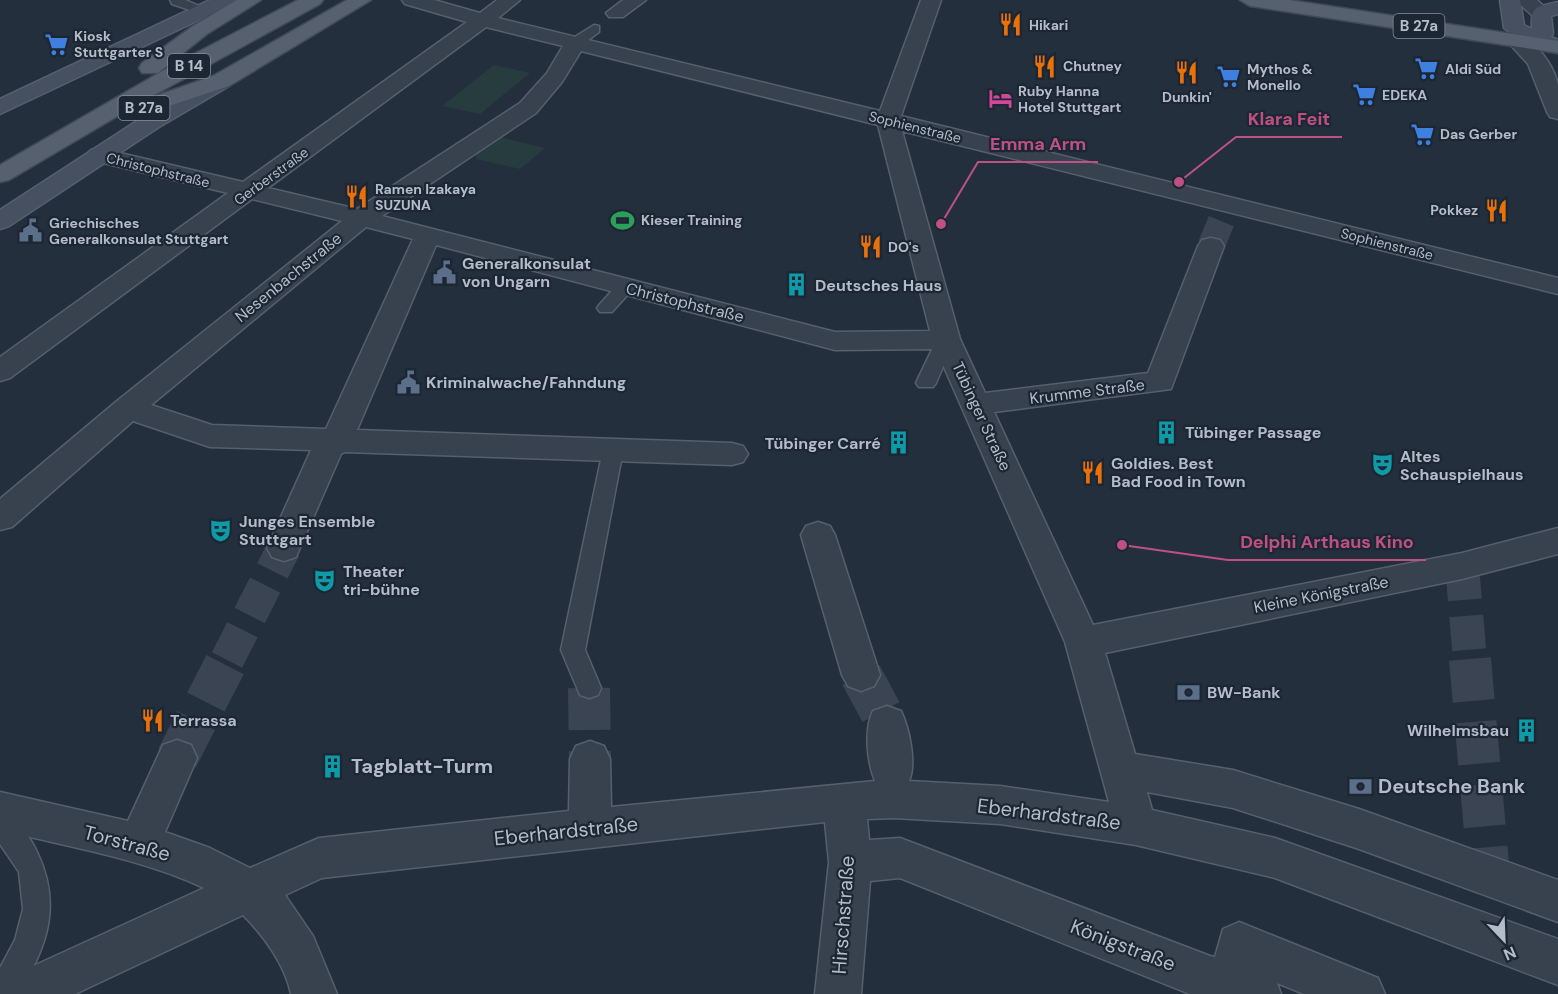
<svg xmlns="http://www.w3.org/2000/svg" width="1558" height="994" font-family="'DM Sans',sans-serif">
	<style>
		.green { fill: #263c3f }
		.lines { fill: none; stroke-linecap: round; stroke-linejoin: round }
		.street-tunnel-far2 { stroke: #3a4453; stroke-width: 27; stroke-dasharray: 27 14; stroke-linecap: butt }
		.street-tunnel-far1 { stroke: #3a4453; stroke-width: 34; stroke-dasharray: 34 16; stroke-linecap: butt }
		.street-tunnel { stroke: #3a4453; stroke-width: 42; stroke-dasharray: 42 21; stroke-linecap: butt }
		.lane-casing { stroke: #565f6c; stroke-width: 3 }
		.street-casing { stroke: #565f6c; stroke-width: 3 }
		.secondary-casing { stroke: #565f6c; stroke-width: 3 }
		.primary-casing { stroke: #414a57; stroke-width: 3 }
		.lane { fill: #38414e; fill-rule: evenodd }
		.street { fill: #38414e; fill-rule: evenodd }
		.secondary { fill: #465061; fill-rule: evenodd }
		.primary { fill: #56606e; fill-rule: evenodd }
		.labels { text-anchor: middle; stroke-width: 4.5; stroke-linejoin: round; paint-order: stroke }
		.far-poi-label { font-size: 14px; font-weight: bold; fill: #b4bcc9; stroke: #1d2633; text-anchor: start }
		.far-street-label { font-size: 14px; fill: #b4bcc9; stroke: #1d2633 }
		.shield { fill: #1d2633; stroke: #878f9c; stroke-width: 1.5 }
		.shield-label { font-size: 15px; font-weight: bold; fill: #b4bcc9 }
		.poi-label { font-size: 16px; font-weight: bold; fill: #b4bcc9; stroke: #1d2633; text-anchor: start }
		.street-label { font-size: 16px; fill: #b4bcc9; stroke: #1d2633 }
		.near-poi-label { font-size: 20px; font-weight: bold; fill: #b4bcc9; stroke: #1d2633; text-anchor: start }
		.near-street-label { font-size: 20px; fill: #b4bcc9; stroke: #1d2633 }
		.leader { fill: none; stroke: #bd5182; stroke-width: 2 }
		.callout-dot { fill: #bd5182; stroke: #1d2633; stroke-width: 2 }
		.callout-label { font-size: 18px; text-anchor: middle; font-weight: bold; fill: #bd5182; stroke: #1d2633; stroke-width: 4.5; stroke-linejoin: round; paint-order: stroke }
	</style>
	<rect width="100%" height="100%" fill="#242f3e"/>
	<!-- green -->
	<g class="green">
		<polygon points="494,65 530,73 480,114 442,106"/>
		<polygon points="495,136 545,148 520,169 476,159 476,150"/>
	</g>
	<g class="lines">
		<!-- street-tunnel-far2 -->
		<polyline class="street-tunnel-far2" points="1211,246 1223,217"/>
		<!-- street-tunnel-far1 -->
		<g class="street-tunnel-far1">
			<polyline points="1462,566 1470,660"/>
			<polyline points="227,660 284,548"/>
		</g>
		<!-- street-tunnel -->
		<g class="street-tunnel">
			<polyline points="1470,659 1489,876"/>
			<polyline points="861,675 887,723"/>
			<polyline points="589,688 590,759"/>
			<polyline points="177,758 228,659"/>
		</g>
		<defs>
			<g id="lane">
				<polygon points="170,0 185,0 209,10 207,13 199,13 172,4"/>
				<polygon points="594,25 599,26 599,32 580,46 570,46 570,40"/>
				<polygon points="625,282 631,283 634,287 631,291 612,312 600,312 597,308 600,304 619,283"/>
				<polygon points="946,333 955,339 936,383 933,387 919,387 916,383 937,339"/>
				<polygon points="613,443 620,445 623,450 585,650 601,688 598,695 589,698 580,695 561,650 603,450 606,445"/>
				<path d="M0,813C16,819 30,836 37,852C62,904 48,948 17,994H0V968L15,940L23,909L19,872L0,844Z"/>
			</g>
			<g id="street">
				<path d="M402,0H434L480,13L497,0H520L498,18L880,111L921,0H941L901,116L1558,278V294L902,131L960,339L985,393L1148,373L1198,246L1202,240L1211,238L1220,240L1224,246L1171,389L994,412L1093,625L1462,553L1558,528V554L1462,579L1105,653L1135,754L1233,770L1359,809L1558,880V922L1359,849L1233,808L1147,792L1152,810L1275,838L1558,939V985L1275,878L1136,845L1000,824L894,818L867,819L869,840L900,838L1210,956L1215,957L1223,929L1239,922L1378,978L1385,994H1304L1277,983L1281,994H1190L900,878L870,881L861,994H815L829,862L825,822L322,878L285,895L313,936L337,994H291C285,965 264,936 243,915L75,994H0L7,978L204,888C140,858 69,847 0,830V792L128,821L163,745L177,740L191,745L197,758L165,832L210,848L250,868L319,838L569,811L570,759L576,746L590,741L604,746L610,759L611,807L875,781C867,762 864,729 873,711L887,706L901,711C909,728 917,763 909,781L1000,786L1109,802L1065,642L936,349L835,350L436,245L357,430L732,443L743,446L748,454L743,462L732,465L345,452L341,454L296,557L284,561L272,557L267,548L311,450L210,447L133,421L12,527L0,530V499L117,401L342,221L252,199L10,378L0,381V357L228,193L91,160L87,155L91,150L99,148L243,182L467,22L405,4ZM486,27L563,46L547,73L520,103L357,209L268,188ZM581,51L878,125L930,331L835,332L382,216L536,113L562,82ZM366,227L413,239L326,429L212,425L151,405Z"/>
				<polygon points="623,0 646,0 623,17 609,17 606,13"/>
				<polygon points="1515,0 1537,0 1551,13 1548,17 1534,17"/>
				<path d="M1517,35C1536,40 1554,66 1558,85C1558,95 1558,108 1558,119L1550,117L1547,112L1528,64L1507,41L1510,37Z"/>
				<polygon points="818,522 830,526 835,535 880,675 874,686 861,691 848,686 842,675 801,535 806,526"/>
			</g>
			<g id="secondary">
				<polygon points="210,0 236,0 233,4 0,114 0,99"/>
				<path d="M1500,0H1520L1524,25L1532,29C1530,5 1537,7 1558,2V14L1551,16L1553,33L1551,37L1558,40V53L1531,43L1517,47L1510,45L1507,41L1514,35L1504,28Z"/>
				<polygon points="221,74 229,76 232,81 229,86 159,127 9,226 0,229 0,210 143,117"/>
			</g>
			<g id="primary">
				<polygon points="237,0 261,0 207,34 158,73 142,73 139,68 142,63 193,26"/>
				<polygon points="298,0 323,0 320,4 147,99 213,76 347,0 371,0 229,86 148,113 140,111 138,104 9,180 0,182 0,165 171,66"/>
				<polygon points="1240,0 1289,0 1558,41 1558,53 1250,6"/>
			</g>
		</defs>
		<!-- lane casing -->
		<use href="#lane" class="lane-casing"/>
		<!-- street casing -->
		<use href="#street" class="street-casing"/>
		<!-- secondary casing -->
		<use href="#secondary" class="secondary-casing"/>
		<!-- primary casing -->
		<use href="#primary" class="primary-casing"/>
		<!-- lane -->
		<use href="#lane" class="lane"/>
		<!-- street -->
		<use href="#street" class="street"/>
		<!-- secondary -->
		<use href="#secondary" class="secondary"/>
		<!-- primary -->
		<use href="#primary" class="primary"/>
	</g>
	<!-- icons -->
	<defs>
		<symbol id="restaurant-bare" viewBox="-9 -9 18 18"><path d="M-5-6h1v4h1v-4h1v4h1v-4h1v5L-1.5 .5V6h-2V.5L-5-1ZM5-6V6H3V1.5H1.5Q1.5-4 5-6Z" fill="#e8710a" stroke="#1d2633" stroke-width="2.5" paint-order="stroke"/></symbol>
		<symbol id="supermarket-bare" viewBox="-9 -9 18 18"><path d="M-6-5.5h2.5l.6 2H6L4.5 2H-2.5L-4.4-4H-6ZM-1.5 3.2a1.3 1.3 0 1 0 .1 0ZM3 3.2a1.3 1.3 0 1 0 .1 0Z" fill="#3f7fe0" stroke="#1d2633" stroke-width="2.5" paint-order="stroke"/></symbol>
		<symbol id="hotel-bare" viewBox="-9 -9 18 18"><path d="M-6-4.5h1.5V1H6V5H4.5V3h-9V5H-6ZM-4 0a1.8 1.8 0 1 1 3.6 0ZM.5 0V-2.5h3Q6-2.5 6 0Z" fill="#d1479c" stroke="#1d2633" stroke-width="2.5" paint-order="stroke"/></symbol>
		<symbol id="stadium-bare" viewBox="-9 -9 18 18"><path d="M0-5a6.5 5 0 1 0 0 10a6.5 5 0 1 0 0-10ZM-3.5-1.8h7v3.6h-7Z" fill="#2e9e5b" stroke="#1d2633" stroke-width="2.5" paint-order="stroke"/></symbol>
		<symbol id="civic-bare" viewBox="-9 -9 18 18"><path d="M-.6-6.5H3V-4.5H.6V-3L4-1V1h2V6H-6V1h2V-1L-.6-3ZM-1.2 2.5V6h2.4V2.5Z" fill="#5c6f8a" stroke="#1d2633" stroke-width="2.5" paint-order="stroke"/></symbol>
		<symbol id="building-bare" viewBox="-9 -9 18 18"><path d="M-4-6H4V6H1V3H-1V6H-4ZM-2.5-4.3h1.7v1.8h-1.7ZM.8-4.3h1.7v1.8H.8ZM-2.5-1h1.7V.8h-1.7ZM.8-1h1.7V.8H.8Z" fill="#0f9aa8" stroke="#1d2633" stroke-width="2.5" paint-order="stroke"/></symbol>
		<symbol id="theatre-bare" viewBox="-9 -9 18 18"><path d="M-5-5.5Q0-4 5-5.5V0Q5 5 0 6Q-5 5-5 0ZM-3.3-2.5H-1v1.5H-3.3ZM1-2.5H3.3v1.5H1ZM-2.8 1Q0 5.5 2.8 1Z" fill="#0f9aa8" stroke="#1d2633" stroke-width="2.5" paint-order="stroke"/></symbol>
		<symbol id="bank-bare" viewBox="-9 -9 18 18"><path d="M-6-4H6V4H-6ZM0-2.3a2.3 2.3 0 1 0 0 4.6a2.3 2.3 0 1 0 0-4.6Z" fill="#5c6f8a" stroke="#1d2633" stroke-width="2.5" paint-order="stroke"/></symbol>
	</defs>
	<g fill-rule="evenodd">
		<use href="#restaurant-bare" x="994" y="8" width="33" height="33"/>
		<use href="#supermarket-bare" x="40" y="28" width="33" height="33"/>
		<use href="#restaurant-bare" x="1028" y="50" width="33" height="33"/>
		<use href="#supermarket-bare" x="1410" y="52" width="33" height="33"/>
		<use href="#restaurant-bare" x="1170" y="56" width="33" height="33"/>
		<use href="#supermarket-bare" x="1212" y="60" width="33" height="33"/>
		<use href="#supermarket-bare" x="1348" y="78" width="33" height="33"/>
		<use href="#hotel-bare" x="984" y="82" width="33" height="33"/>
		<use href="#supermarket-bare" x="1406" y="118" width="33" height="33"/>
		<use href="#restaurant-bare" x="340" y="180" width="33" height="33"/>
		<use href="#restaurant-bare" x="1480" y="194" width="33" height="33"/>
		<use href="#stadium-bare" x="606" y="204" width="33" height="33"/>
		<use href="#civic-bare" x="14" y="214" width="33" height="33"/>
		<use href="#restaurant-bare" x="854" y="230" width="33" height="33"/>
		<use href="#civic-bare" x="428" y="256" width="33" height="33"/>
		<use href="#building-bare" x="780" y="268" width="33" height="33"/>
		<use href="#civic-bare" x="392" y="366" width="33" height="33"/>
		<use href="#building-bare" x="1150" y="416" width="33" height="33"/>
		<use href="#building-bare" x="882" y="426" width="33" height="33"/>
		<use href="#theatre-bare" x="1366" y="448" width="33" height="33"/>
		<use href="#restaurant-bare" x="1076" y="456" width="33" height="33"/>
		<use href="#theatre-bare" x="204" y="514" width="33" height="33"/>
		<use href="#theatre-bare" x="308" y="564" width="33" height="33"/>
		<use href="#bank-bare" x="1172" y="676" width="33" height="33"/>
		<use href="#restaurant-bare" x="136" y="704" width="33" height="33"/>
		<use href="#building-bare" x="1510" y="714" width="33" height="33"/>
		<use href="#building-bare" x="316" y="750" width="33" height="33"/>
		<use href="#bank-bare" x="1344" y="770" width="33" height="33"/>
	</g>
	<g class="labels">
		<!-- far-poi labels -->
		<g class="far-poi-label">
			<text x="1029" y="30">Hikari</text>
			<text x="74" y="41">Kiosk<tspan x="74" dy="16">Stuttgarter S</tspan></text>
			<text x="1063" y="71">Chutney</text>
			<text x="1247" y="74">Mythos &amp;<tspan x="1247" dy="16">Monello</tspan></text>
			<text x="1445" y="74">Aldi Süd</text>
			<text x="1018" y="96">Ruby Hanna<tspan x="1018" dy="16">Hotel Stuttgart</tspan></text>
			<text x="1382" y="100">EDEKA</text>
			<text x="1187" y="102" text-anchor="middle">Dunkin'</text>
			<text x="1440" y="139">Das Gerber</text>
			<text x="375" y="194">Ramen Izakaya<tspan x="375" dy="16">SUZUNA</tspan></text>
			<text x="1478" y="215" text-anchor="end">Pokkez</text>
			<text x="641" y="225">Kieser Training</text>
			<text x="49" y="228">Griechisches<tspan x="49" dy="16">Generalkonsulat Stuttgart</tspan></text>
			<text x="888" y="252">DO's</text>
		</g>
		<!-- far-street labels -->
		<g class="far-street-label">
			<text transform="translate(915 127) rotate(14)" y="5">Sophienstraße</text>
			<text transform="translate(158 170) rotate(14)" y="5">Christophstraße</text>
			<text transform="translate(271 176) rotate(-36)" y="5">Gerberstraße</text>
			<text transform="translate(1387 244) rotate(14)" y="5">Sophienstraße</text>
		</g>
		<!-- shield labels -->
		<g class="shield">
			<rect x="1393.5" y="14" width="51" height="24" rx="4.5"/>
			<rect x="168" y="54" width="42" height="24" rx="4.5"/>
			<rect x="118.5" y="96" width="51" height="24" rx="4.5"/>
		</g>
		<g class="shield-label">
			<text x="1419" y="31">B 27a</text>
			<text x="189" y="71">B 14</text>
			<text x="144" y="113">B 27a</text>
		</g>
		<!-- poi labels -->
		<g class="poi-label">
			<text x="462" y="269">Generalkonsulat<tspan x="462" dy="18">von Ungarn</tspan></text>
			<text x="815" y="291">Deutsches Haus</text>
			<text x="426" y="388">Kriminalwache/Fahndung</text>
			<text x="1185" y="438">Tübinger Passage</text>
			<text x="881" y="449" text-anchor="end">Tübinger Carré</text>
			<text x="1400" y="462">Altes<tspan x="1400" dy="18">Schauspielhaus</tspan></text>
			<text x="1111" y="469">Goldies. Best<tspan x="1111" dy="18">Bad Food in Town</tspan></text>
			<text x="239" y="527">Junges Ensemble<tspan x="239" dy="18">Stuttgart</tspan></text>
			<text x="343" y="577">Theater<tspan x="343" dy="18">tri-bühne</tspan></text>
			<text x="1207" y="698">BW-Bank</text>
			<text x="170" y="726">Terrassa</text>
			<text x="1509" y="736" text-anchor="end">Wilhelmsbau</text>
		</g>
		<!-- street labels -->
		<g class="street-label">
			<text transform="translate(288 277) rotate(-39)" y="6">Nesenbachstraße</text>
			<text transform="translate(685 302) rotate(14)" y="6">Christophstraße</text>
			<text transform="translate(1087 391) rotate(-7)" y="6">Krumme Straße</text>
			<text transform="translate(982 416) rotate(65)" y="6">Tübinger Straße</text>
			<text transform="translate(1321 594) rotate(-11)" y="6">Kleine Königstraße</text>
		</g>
		<!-- near-poi labels -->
		<g class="near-poi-label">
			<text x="351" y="773">Tagblatt-Turm</text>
			<text x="1378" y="793">Deutsche Bank</text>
		</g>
		<!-- near-street labels -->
		<g class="near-street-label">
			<text transform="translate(1049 814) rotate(7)" y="7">Eberhardstraße</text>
			<text transform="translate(566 831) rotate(-6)" y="7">Eberhardstraße</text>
			<text transform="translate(127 843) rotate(15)" y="7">Torstraße</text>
			<text transform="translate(843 915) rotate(-86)" y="7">Hirschstraße</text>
			<text transform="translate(1123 945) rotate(21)" y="7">Königstraße</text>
		</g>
	</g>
	<!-- callouts -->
	<path class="leader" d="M1179 182L1236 137H1342M941 224L978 162H1098M1122 545L1228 560H1426"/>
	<g class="callout-dot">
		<circle cx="1179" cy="182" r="6"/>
		<circle cx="941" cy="224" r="6"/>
		<circle cx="1122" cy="545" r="6"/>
	</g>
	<g class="callout-label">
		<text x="1289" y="125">Klara Feit</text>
		<text x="1038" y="150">Emma Arm</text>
		<text x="1327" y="548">Delphi Arthaus Kino</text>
	</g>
	<!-- north arrow -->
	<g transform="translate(1504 940) rotate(157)" stroke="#1d2633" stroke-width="4.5" paint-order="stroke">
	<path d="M0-4.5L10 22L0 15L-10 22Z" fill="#b4bcc9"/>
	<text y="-9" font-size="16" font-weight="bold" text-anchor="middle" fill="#b4bcc9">N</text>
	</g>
</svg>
